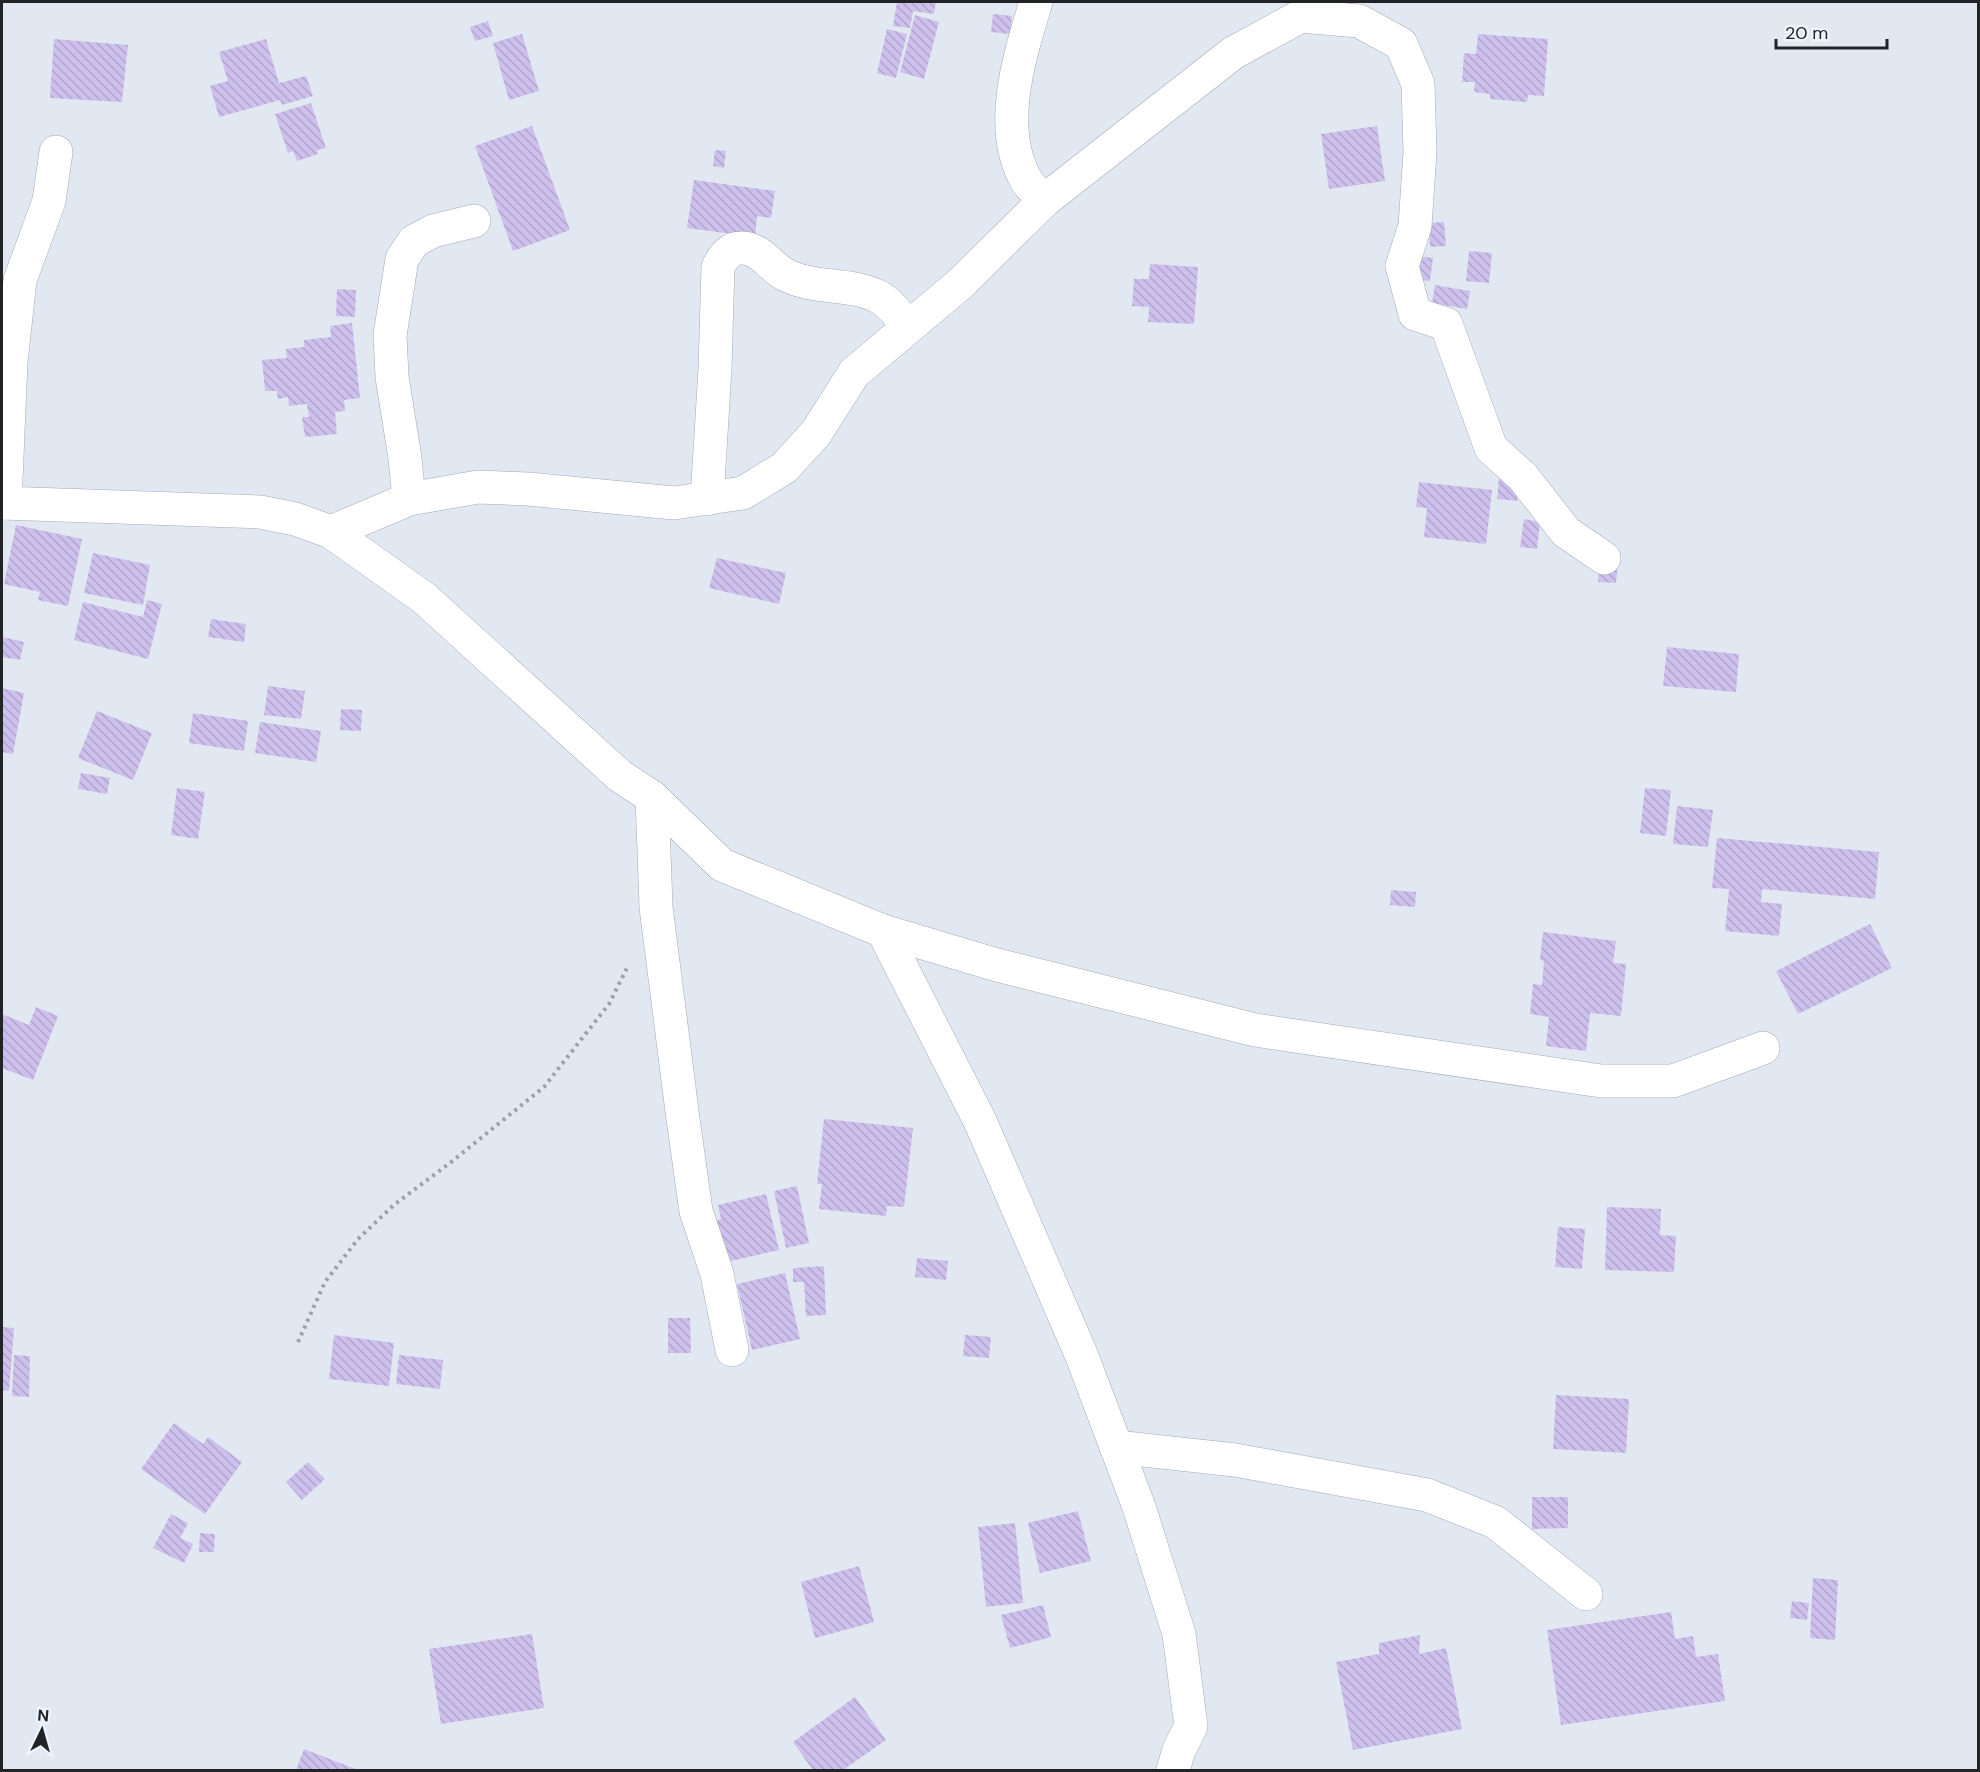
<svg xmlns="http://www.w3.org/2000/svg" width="1980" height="1772" font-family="'DM Sans',sans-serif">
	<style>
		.building { fill: url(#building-back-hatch) }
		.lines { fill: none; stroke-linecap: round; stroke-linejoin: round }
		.street-casing { stroke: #a5abb4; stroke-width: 34 }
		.path { stroke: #9ca1a8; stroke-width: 4; stroke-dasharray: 3 4.5; stroke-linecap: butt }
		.street { stroke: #fff; stroke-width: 33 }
	</style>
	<defs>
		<pattern id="building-back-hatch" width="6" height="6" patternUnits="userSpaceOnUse" patternTransform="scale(1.5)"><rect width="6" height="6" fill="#cec0ed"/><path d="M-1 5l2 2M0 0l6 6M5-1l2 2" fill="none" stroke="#b1a5cb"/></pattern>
	</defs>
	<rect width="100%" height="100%" fill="#e2e8f2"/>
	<!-- building -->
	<g class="building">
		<polygon points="897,2 936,2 934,14 913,11 910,28 893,26"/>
		<polygon points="993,14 1012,16 1010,34 991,32"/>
		<polygon points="915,15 939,22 924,79 900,72"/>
		<polygon points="488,21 493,36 475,41 470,27"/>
		<polygon points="887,29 907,34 896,78 877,73"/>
		<polygon points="522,34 539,91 509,100 493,43"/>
		<polygon points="1478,34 1548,39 1544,96 1528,95 1527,102 1490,99 1490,94 1474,92 1475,82 1462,82 1464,53 1476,54"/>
		<polygon points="54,39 128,45 122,102 50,98"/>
		<polygon points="266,39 279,83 306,76 313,96 282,105 280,100 219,117 210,86 228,81 219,52"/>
		<polygon points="311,103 326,148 317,150 318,154 297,161 293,151 288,153 275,114"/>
		<polygon points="532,126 570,230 513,251 475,146"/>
		<polygon points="1377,126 1385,181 1329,189 1321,134"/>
		<polygon points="715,150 726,151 724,168 713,166"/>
		<polygon points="694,180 775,191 771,218 757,216 755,237 687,228"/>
		<polygon points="1444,222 1446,246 1430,247 1429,223"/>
		<polygon points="1469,251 1492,253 1489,283 1466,281"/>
		<polygon points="1410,255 1433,258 1430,281 1406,278"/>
		<polygon points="1150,264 1198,267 1194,324 1148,322 1149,307 1132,306 1134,279 1149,279"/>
		<polygon points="1435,285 1470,291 1467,309 1432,303"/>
		<polygon points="337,289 356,290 355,317 336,316"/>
		<polygon points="352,323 360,398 344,400 345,411 335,412 337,434 305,437 302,417 309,417 307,404 289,406 288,397 278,399 277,391 265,391 262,360 287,358 286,349 304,347 304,340 331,337 330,326"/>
		<polygon points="1499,478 1519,480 1517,501 1497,499"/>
		<polygon points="1419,482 1492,490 1486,544 1424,537 1427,508 1416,507"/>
		<polygon points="1524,519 1540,522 1537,549 1520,547"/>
		<polygon points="16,525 82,539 68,606 38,600 40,592 4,584"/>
		<polygon points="93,553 150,565 143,605 84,593"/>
		<polygon points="717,558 786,573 779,604 709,588"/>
		<polygon points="1599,563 1618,564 1616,583 1598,582"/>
		<polygon points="147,600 162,604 148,659 74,640 83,602 143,617"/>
		<polygon points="211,619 246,624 244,642 208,637"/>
		<polygon points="2,637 24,642 20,660 2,657"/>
		<polygon points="1667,647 1739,654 1736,692 1663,686"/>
		<polygon points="268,686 305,691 301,719 264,715"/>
		<polygon points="2,688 24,693 13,754 2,752"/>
		<polygon points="341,709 362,710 361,731 340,730"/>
		<polygon points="97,711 152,733 133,780 78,758"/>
		<polygon points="193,713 248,721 244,751 189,743"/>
		<polygon points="260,722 321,731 316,762 255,753"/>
		<polygon points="81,773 110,778 107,794 78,789"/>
		<polygon points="177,788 205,792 198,839 171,835"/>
		<polygon points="1645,788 1671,790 1666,836 1640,833"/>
		<polygon points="1677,806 1713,810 1708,847 1673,844"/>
		<polygon points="1717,838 1879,852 1875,899 1762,889 1761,902 1782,904 1779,936 1725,931 1729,889 1712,888"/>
		<polygon points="1391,890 1416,892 1415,907 1390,905"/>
		<polygon points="1870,924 1892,968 1798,1014 1776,971"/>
		<polygon points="1543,932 1616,941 1613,963 1626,964 1621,1016 1590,1013 1586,1051 1546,1046 1549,1017 1530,1014 1533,984 1542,985 1544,961 1540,960"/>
		<polygon points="36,1007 58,1016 33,1080 2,1068 2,1014 29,1025"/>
		<polygon points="824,1119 913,1128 904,1207 887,1206 886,1216 819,1209 822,1184 817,1184"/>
		<polygon points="797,1186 809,1243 786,1248 774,1191"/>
		<polygon points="766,1194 779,1250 717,1264 707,1223 721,1219 718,1205"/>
		<polygon points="1607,1207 1661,1209 1660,1235 1676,1236 1674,1272 1605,1270"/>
		<polygon points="1558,1227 1585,1229 1582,1269 1555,1267"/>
		<polygon points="917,1258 948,1261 946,1280 915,1277"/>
		<polygon points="824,1266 826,1315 806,1316 804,1282 793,1282 793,1268"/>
		<polygon points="785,1273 800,1339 752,1350 737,1284"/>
		<polygon points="668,1318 690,1318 691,1353 668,1353"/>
		<polygon points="2,1327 14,1328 9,1391 2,1390"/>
		<polygon points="334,1335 394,1343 389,1386 329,1379"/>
		<polygon points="965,1335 991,1337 989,1358 963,1356"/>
		<polygon points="14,1355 30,1356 29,1397 12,1396"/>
		<polygon points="399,1355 443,1360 440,1389 396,1384"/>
		<polygon points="1556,1395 1629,1399 1626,1453 1553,1449"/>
		<polygon points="174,1423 203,1444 208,1437 242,1462 205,1514 141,1469"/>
		<polygon points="308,1462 325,1479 302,1500 286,1482"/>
		<polygon points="1532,1497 1568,1497 1568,1528 1532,1529"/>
		<polygon points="1078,1511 1091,1561 1040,1573 1028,1523"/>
		<polygon points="171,1514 188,1523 180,1538 193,1544 184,1563 153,1548"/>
		<polygon points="1015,1523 1023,1603 986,1607 978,1527"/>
		<polygon points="200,1533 215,1534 214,1552 199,1552"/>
		<polygon points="859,1566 874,1622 815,1638 801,1582"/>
		<polygon points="1813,1578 1838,1580 1835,1640 1810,1638"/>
		<polygon points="1792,1601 1809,1603 1807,1620 1790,1618"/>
		<polygon points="1043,1605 1051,1637 1010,1648 1001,1615"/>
		<polygon points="1671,1612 1675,1639 1693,1636 1696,1657 1718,1654 1725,1701 1561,1725 1547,1630"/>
		<polygon points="532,1634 544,1708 441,1724 429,1649"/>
		<polygon points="1420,1635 1419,1654 1446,1648 1462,1729 1353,1750 1336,1662 1379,1654 1379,1643"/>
		<polygon points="855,1697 886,1740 843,1770 813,1770 793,1742"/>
		<polygon points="304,1749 358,1770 296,1770"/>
	</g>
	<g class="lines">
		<defs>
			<g id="street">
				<path d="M1036,2C1020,55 996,127 1026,180C1030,188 1039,194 1045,200"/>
				<polyline points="409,499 405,458 392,377 390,335 402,259 414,241 433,231 474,221"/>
				<path d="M707,499L715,369L718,267C723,257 729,248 741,248C759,247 770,266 784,274C813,290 850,282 879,297C890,303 900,316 907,328"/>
				<polyline points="2,503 260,512 295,519 331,532 424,598 620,776 652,797 722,865 883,931 997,965 1255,1030 1601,1081 1673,1081 1763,1048"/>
				<polyline points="5,503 11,362 20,280 49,201 56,152"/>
				<polyline points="331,532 409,499 478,487 528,489 674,503 743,493 784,468 816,433 854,373 960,284 1045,200 1233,53 1301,16 1359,21 1401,44 1418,84 1420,152 1415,226 1402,266 1415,314 1446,324 1491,448 1523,477 1566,532 1604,558"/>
				<polyline points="652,797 656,907 683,1119 696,1211 717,1274 732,1350"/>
				<polyline points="883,931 980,1121 1081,1354 1139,1507 1179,1634 1191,1726 1179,1750 1173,1770"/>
				<polyline points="1116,1447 1235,1460 1427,1495 1495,1522 1586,1594"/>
			</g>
		</defs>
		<!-- street casing -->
		<use href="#street" class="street-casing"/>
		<!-- path -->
		<polyline class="path" points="298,1342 325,1282 358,1239 395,1204 450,1163 544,1087 609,1004 627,968"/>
		<!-- street -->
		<use href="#street" class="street"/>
	</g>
	<!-- border -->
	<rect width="1980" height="1772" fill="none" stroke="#212326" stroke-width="6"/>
	<!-- north arrow -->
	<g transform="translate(42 1730) rotate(5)" stroke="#eff5ff" stroke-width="4.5" paint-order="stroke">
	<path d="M0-4.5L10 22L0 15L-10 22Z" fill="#212326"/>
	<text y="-9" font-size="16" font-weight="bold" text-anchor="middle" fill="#212326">N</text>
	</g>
	<!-- scale -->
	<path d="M1776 39v9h111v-9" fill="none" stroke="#212326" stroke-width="3"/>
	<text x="1785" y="39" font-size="18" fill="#212326" stroke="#eff5ff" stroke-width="4.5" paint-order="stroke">20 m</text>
</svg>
